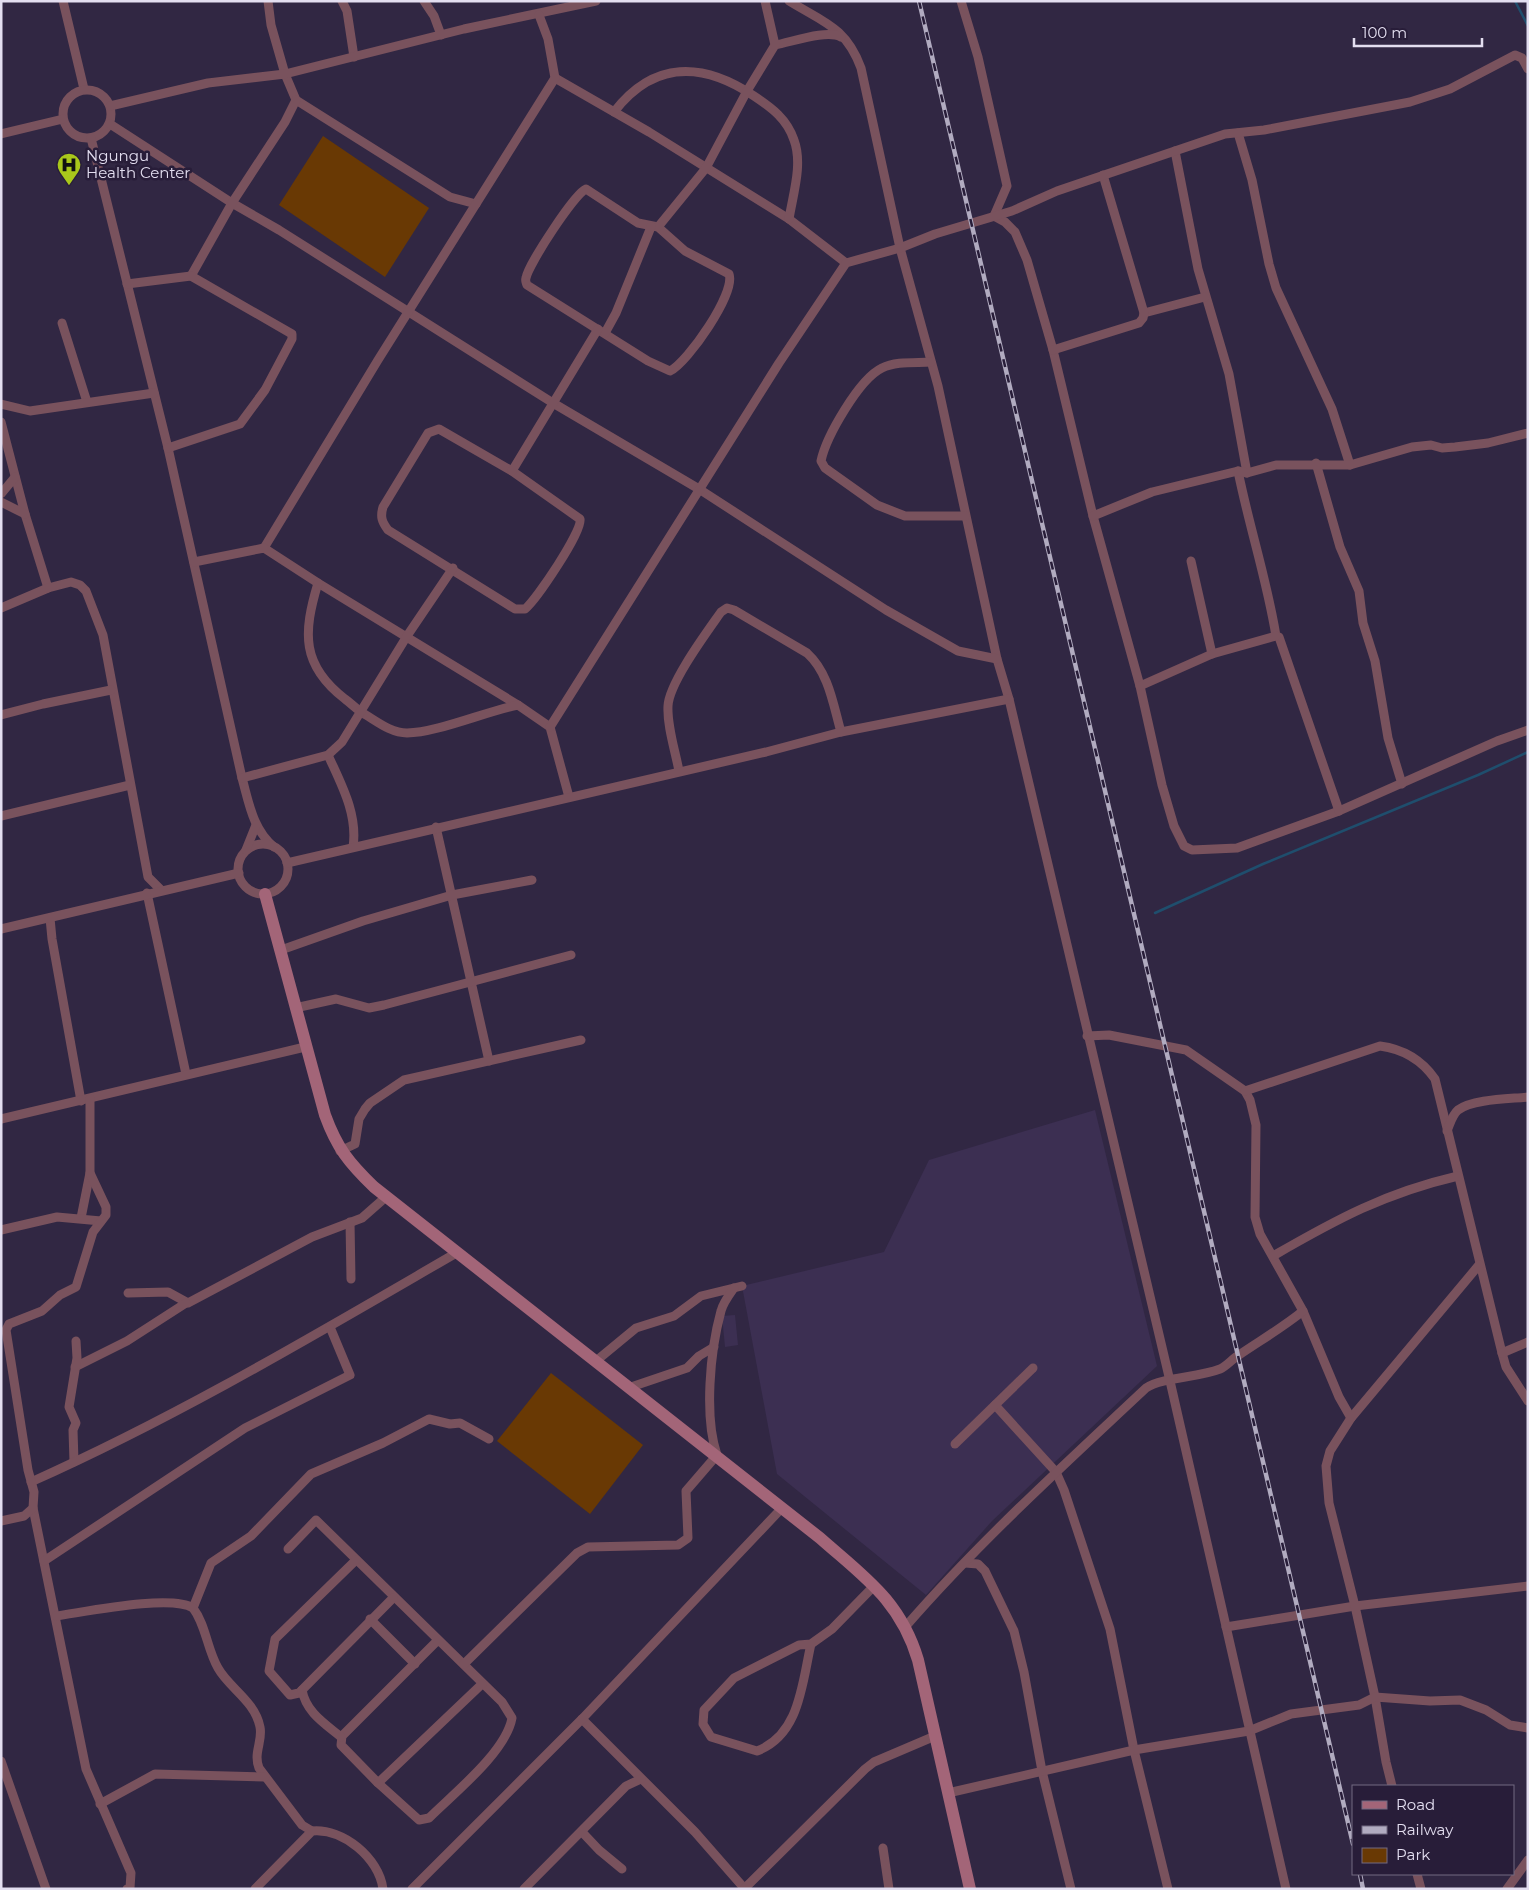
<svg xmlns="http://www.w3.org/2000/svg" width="1529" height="1890" font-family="Montserrat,sans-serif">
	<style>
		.built { fill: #3c2f52 }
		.green { fill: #693904 }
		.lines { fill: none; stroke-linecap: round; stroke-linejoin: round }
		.stream { stroke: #1f4e6d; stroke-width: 2.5 }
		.street { stroke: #79525d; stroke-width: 9 }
		.secondary { stroke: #a36578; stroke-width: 12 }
		.rail-casing { stroke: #b1abc0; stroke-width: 4.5 }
		.rail { stroke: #281d39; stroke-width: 2.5; stroke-dasharray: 8; stroke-linecap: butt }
		.labels { text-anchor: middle; stroke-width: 5; stroke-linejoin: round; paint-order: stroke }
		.poi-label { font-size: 15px; fill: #e3def0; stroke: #281d39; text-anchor: start }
	</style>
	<rect width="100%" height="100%" fill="#312743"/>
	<!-- built -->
	<g class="built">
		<polygon points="1095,1110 1157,1366 992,1521 926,1595 777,1474 742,1286 884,1252 929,1160"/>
		<polygon points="735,1315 738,1345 725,1347 722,1316"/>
	</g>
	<!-- green -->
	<g class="green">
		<polygon points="323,136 429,208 385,277 279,205"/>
		<polygon points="551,1373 643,1445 590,1514 497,1441"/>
	</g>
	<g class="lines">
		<!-- stream -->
		<g class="stream">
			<polyline points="1515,1 1528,26"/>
			<polyline points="1155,913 1263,864 1478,775 1528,752"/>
		</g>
		<!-- street -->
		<g class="street">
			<polyline points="63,1 84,89"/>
			<polyline points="268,1 271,25 285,74 296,100 450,197 476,204"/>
			<polyline points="342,1 347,11 354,57"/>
			<polyline points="424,1 434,16 441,35"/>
			<path d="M789,1C823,22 846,27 861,68L900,248L938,386L997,659L1009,699L1170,1381L1286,1889"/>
			<polyline points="961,1 978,57 1007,186 994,216 1005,222 1015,232 1027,260 1053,350 1093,516 1140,686 1162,785 1174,826 1184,846 1192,850 1237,848 1339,811 1497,741 1528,730"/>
			<path d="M775,45C792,42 827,29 841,37"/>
			<polyline points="555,78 649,132 789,219 846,263"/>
			<circle cx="87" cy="114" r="24"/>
			<polyline points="110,106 208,83 285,74 464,29 596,1"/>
			<path d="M614,112C654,60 703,62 754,96C772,108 787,119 794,140C803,164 793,194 789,219"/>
			<polyline points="110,124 232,203 279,230 553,403 699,489 886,610 958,651 997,659"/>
			<polyline points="1238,133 1252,180 1269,264 1276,288 1332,409 1350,465"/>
			<polyline points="1,134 63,119"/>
			<path d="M91,138L168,448L242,778C249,803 253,830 274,847"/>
			<polyline points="1175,151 1198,269 1229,374 1247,473"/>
			<path d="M586,189L638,223L658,227L685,251L729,274C736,293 688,362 670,371L648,361L527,285C526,282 525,281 526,278C528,265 575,193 586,189Z"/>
			<polyline points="658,227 706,168 747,91 775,45 765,1"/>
			<polyline points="191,276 232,203 285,122 296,100"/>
			<polyline points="127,284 191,276 292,334 292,339 265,390 240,424 168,448"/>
			<polyline points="1144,313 1205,297"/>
			<polyline points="62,323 87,402"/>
			<polyline points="605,333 616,313 651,227"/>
			<polyline points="1053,350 1139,323 1143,318 1144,313 1103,175"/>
			<path d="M931,362C915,363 896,361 882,368C859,379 826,437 821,461L825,468L877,505L905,516H965"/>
			<polyline points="1,404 30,411 154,393"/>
			<polyline points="1,422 25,514 48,588"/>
			<path d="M439,429L512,471L580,519C583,531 536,600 525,609H515L388,530C382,522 380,517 383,507L428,433Z"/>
			<polyline points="1316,463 1340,547 1359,591 1363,623 1375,661 1388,738 1402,784"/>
			<polyline points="512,471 598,329"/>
			<path d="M1238,471C1249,526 1267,580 1276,636L1279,637L1339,811"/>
			<polyline points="1,494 15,477"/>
			<polyline points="1,502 25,514"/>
			<polyline points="1093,516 1152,492 1238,471 1247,473 1276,465 1350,465 1412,447 1431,445 1442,448 1455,447 1488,443 1528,433"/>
			<polyline points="264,548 378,360 555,78 548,39 539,15"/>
			<polyline points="1191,561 1212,654"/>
			<polyline points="194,562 264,548 318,583 518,705 550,727 569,797"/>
			<path d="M318,583C303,633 301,665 345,699C352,704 358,711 366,715C379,723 392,733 407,733C436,733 487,711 518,705"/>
			<polyline points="1,608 48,588 71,582 80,585 86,591 103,635 148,877 161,890"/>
			<polyline points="1140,686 1212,654 1276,636"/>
			<polyline points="1,715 43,704 111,690"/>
			<polyline points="550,727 779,363 846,263 900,248 935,234 1012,211 1057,191 1225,134 1264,130 1410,102 1450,89 1515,55 1522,58 1528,69"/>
			<path d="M328,755C341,784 358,814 353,847"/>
			<path d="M679,771C675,750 667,726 668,706C669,683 707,632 721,612L727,608L734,610L807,653C829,673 833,704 841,732"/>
			<polyline points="242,778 328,755 342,742 407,636 453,568"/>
			<polyline points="1,816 130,785"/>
			<polyline points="436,827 489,1061"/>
			<circle cx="263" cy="869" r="25"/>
			<polyline points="246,850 256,825"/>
			<polyline points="287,863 766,752 841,732 1009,699"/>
			<polyline points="147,893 186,1074"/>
			<polyline points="50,918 52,939 81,1101"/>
			<polyline points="1,929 239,873"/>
			<polyline points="281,950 363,921 452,895 532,880"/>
			<polyline points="295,1008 336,999 369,1008 384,1005 571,955"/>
			<polyline points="1087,1036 1109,1035 1186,1050 1245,1091 1250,1100 1256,1125 1255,1217 1260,1234 1303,1311 1339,1397 1351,1418"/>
			<path d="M1245,1091L1380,1046C1403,1049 1421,1059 1435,1079L1502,1353L1506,1367L1528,1401"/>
			<polyline points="1,1119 305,1047"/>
			<path d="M1447,1131C1450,1124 1452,1115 1458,1110C1473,1099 1509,1099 1528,1097"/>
			<polyline points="340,1151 355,1144 359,1119 365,1109 370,1103 404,1080 581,1040"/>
			<polyline points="81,1218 90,1173"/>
			<polyline points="350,1222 351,1279"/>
			<polyline points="1,1230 57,1217 101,1221"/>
			<path d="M1273,1256C1337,1219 1385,1193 1458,1176"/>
			<polyline points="128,1293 168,1292 188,1303 312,1237 362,1218 387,1196"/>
			<polyline points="1502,1353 1528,1342"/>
			<polyline points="596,1361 636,1328 674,1316 701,1296 742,1286"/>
			<polyline points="75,1367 127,1341 186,1303"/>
			<polyline points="631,1387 687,1368 699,1356 714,1347"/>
			<polyline points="995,1405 1056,1472 1064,1490 1110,1629 1134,1750 1168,1889"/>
			<polyline points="955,1444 1033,1368"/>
			<polyline points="74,1462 73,1430 76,1423 69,1407 77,1358 76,1341"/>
			<path d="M31,1482C179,1416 318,1333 458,1252"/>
			<polyline points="33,1508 86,1769 131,1873 130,1888 127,1889"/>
			<polyline points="1,1521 24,1516 33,1508 34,1492 28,1470 6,1330 9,1324 42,1311 60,1295 76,1287 93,1232 106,1215 106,1207 90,1173 90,1099"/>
			<path d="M288,1549L316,1520L502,1702L512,1718C506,1752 453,1794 429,1818L419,1820L378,1783L341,1745L342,1736L438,1640"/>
			<polyline points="356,1560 275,1639 269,1671 290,1695 299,1693 393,1598"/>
			<polyline points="44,1561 245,1428 350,1375 330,1327"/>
			<polyline points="965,1563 978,1564 985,1571 1014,1631 1024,1672 1042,1771 1071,1889"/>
			<polyline points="193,1608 211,1563 251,1536 311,1474 383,1443 429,1419 450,1424 460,1423 489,1439"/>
			<path d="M56,1616C85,1612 171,1594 193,1608C206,1625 207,1649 218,1668C229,1688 255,1701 260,1727C263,1741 253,1753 259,1768L302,1825L312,1831"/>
			<polyline points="370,1619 415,1664"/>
			<path d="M906,1626C980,1541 1064,1465 1146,1388C1163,1377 1197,1378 1220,1369C1227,1366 1232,1359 1239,1355C1261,1340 1282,1328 1303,1311"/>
			<polyline points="1226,1627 1355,1606 1528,1586"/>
			<path d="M811,1644C802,1683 800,1735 757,1751L711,1737L703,1724L704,1710L734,1678L799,1645L811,1644L832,1629L874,1586"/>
			<path d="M464,1664L577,1553L588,1547L678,1545L688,1538L686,1491L717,1455C704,1417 710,1351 721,1311C723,1303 729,1295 734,1288"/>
			<path d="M302,1690C306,1712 324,1723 341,1737"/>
			<polyline points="582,1719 695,1832 744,1888"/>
			<polyline points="1,1761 46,1889"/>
			<polyline points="378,1783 482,1684"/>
			<polyline points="1392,1786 1386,1762 1375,1697 1355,1606 1329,1503 1326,1466 1330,1451 1351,1418 1479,1265"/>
			<polyline points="948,1793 1134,1750 1249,1731 1291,1714 1359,1705 1375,1697 1430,1701 1460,1700 1486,1710 1510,1725 1528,1728"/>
			<polyline points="100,1804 155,1774 265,1777"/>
			<polyline points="582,1832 599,1850 622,1869"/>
			<polyline points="883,1848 889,1889"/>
			<polyline points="1417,1874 1421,1889"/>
			<path d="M255,1889L312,1831C343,1828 379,1858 383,1889"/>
			<polyline points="412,1889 582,1719 782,1508"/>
			<polyline points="524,1889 626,1786 641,1779"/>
			<polyline points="744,1889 865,1769 874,1762 935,1736"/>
			<polyline points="1507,1889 1528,1860"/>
		</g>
		<!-- secondary -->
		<path class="secondary" d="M265,894L325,1115C337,1148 349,1163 374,1187L820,1538C864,1577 900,1600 918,1660L970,1889"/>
		<defs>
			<g id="rail">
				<polyline points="919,1 1353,1844"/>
				<polyline points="1360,1874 1363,1889"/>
			</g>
		</defs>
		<!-- rail casing -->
		<use href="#rail" class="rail-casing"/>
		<!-- rail -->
		<use href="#rail" class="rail"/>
	</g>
	<!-- icons -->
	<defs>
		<symbol id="hospital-pin" viewBox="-11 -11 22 30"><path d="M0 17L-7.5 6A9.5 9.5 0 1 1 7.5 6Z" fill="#a9c71b" stroke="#281d39"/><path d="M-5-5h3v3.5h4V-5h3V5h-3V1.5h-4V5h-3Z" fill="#111"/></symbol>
	</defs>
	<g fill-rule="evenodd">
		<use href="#hospital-pin" x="55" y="151" width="28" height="38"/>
	</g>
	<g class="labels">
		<!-- poi labels -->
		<g class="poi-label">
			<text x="86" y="161">Ngungu<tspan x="86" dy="17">Health Center</tspan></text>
		</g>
	</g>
	<!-- border -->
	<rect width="1529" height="1890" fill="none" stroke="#e3def0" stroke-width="5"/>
	<!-- legend -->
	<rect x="1352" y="1785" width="162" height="90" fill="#281d39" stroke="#736a82"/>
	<rect x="1362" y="1801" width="25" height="8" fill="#a36578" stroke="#736a82"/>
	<text x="1396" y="1810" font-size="15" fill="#e3def0">Road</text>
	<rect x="1362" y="1826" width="25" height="8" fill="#b1abc0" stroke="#736a82"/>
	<text x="1396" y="1835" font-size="15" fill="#e3def0">Railway</text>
	<rect x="1362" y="1848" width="25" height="15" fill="#693904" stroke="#736a82"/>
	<text x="1396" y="1860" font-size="15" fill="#e3def0">Park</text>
	<!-- scale -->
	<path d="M1354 38v8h128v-8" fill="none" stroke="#e3def0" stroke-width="2.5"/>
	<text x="1362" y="38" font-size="15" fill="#e3def0" stroke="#281d39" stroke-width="4" paint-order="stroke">100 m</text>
</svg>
